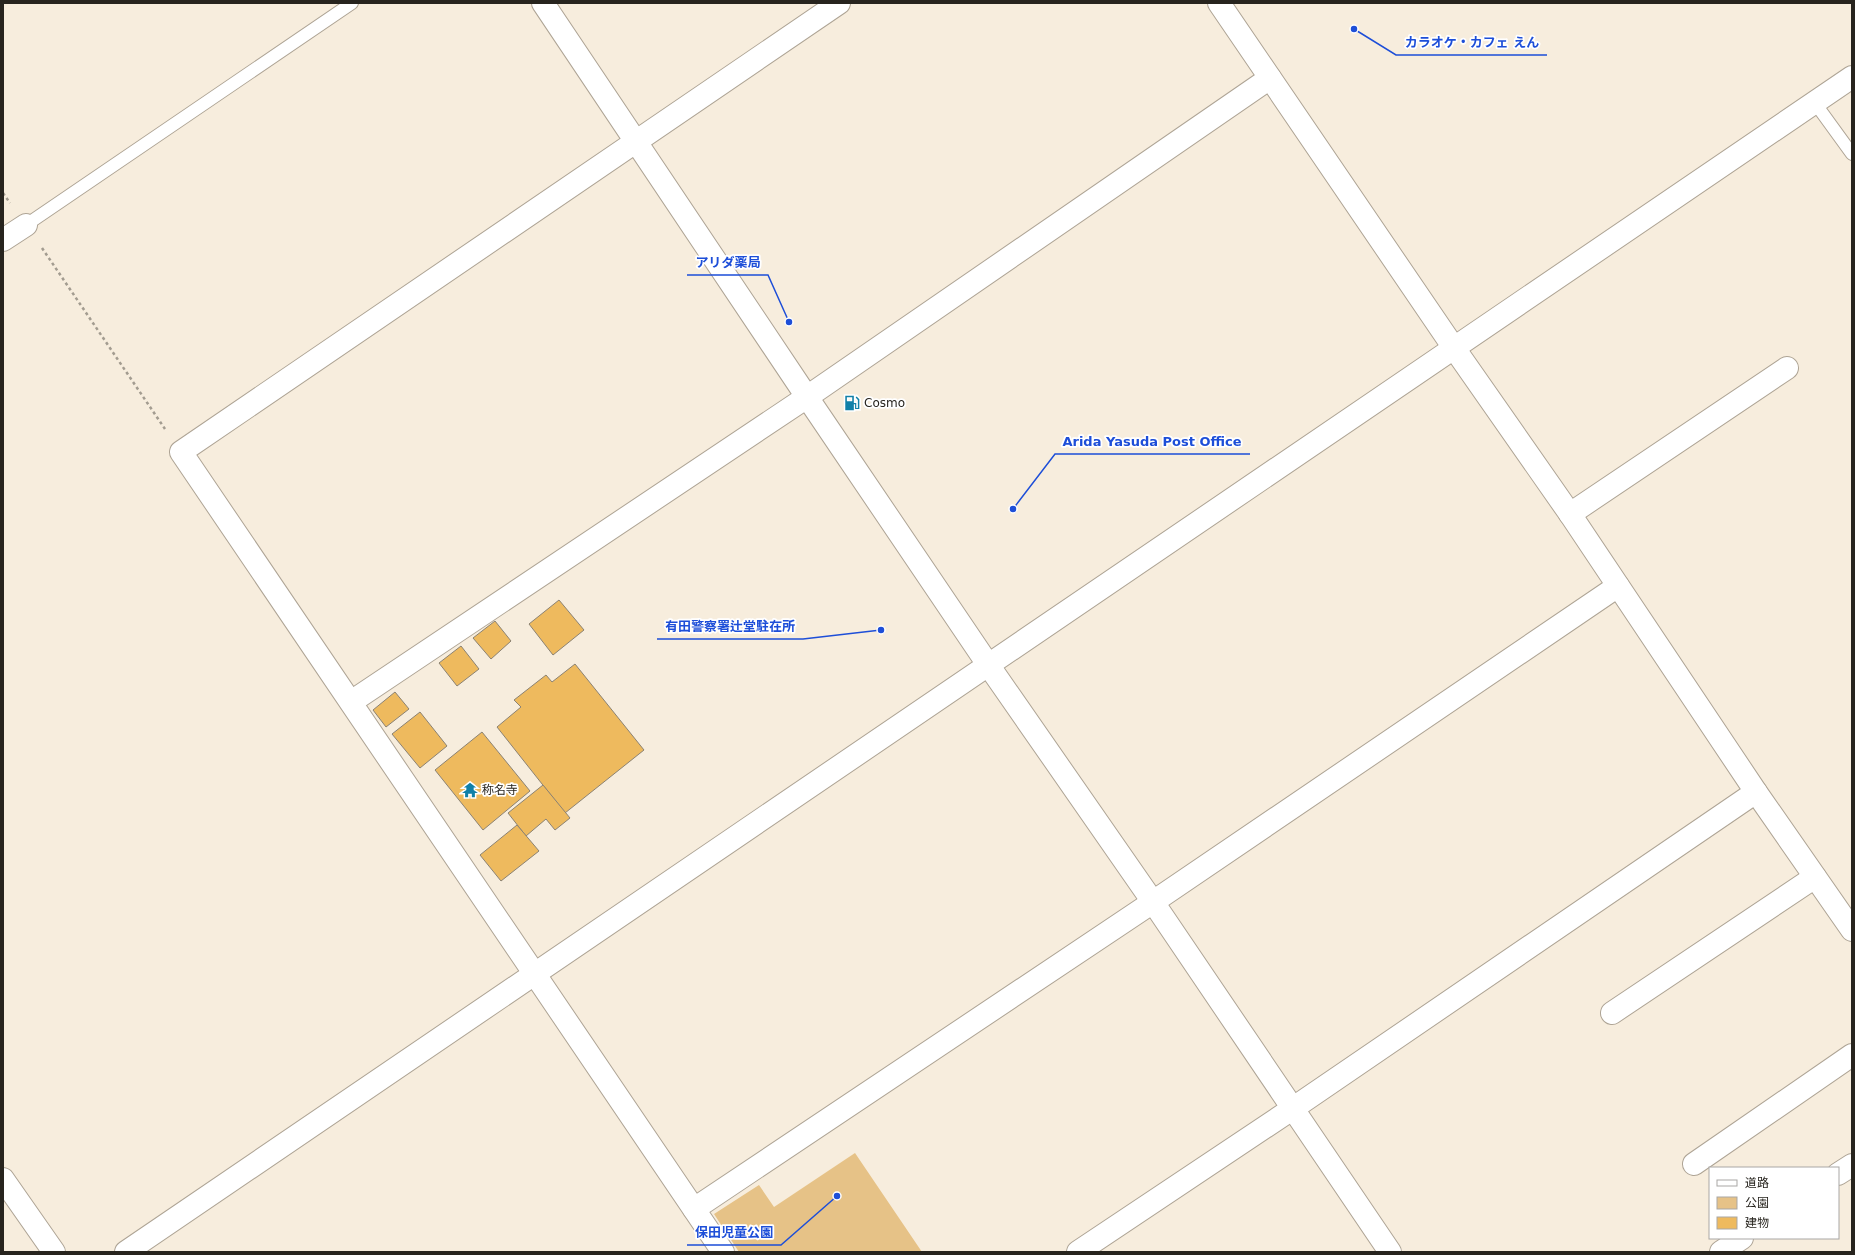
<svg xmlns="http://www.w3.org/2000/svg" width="1855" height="1255" font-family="'DejaVu Sans','Noto Sans JP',sans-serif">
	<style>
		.green { fill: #e6c287 }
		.building { fill: #eeba5e; stroke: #8b8273 }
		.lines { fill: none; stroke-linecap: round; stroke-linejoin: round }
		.lane-casing { stroke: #aea495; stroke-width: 14 }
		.street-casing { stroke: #aea495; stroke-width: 24 }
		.path { stroke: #a39c90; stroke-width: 2.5; stroke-dasharray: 3 3; stroke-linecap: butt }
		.lane { stroke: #fff; stroke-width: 12 }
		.street { stroke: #fff; stroke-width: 22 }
		.labels { text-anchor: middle; stroke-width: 3.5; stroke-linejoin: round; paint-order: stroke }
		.poi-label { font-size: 12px; fill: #27241e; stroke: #fff; text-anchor: start }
		.leader { fill: none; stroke: #1d4ed8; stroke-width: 1.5 }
		.callout-dot { fill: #1d4ed8; stroke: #fff; stroke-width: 1.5 }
		.callout-label { font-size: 13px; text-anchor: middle; font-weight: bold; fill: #1d4ed8; stroke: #fff; stroke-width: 3.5; stroke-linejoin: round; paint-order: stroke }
	</style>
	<rect width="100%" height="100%" fill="#f7eddd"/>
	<!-- green -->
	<polygon class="green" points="855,1153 922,1252 739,1252 714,1214 759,1185 774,1207"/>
	<!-- building -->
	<g class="building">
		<polygon points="559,600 584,630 553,655 529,624"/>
		<polygon points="495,621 511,641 491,659 473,638"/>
		<polygon points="461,646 479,669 457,686 439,663"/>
		<polygon points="575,664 644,750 565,813 497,727 521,707 514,700 546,675 552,682"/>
		<polygon points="395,692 409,709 386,727 373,710"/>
		<polygon points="420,712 447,746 420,768 392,734"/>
		<polygon points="482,732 530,791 483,830 435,770"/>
		<polygon points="543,785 570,818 555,830 546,819 526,836 508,813"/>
		<polygon points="517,825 539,851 501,881 480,855"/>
	</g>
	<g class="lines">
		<defs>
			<g id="lane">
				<polyline points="1815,103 1852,154"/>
				<polyline points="26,225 352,3"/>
			</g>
			<g id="street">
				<polyline points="543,3 807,397 989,666 1153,902 1390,1252"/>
				<polyline points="1219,3 1454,348 1570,514 1756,792 1852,930"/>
				<polyline points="3,240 26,225"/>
				<polyline points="1570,514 1787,368"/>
				<polyline points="351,702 807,397 1270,78"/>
				<polyline points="1612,1013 1815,877"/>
				<polyline points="1694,1164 1852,1055"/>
				<polyline points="1838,1174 1852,1165"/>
				<polyline points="3,1179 54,1252"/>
				<polyline points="694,1209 1153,902 1618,586"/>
				<polyline points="126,1252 1852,77"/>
				<polyline points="723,1252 181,452 839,3"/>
				<polyline points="1078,1252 1292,1109 1756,792"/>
				<polyline points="1721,1252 1742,1238"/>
			</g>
		</defs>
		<!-- lane casing -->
		<use href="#lane" class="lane-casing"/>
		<!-- street casing -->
		<use href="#street" class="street-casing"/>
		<!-- path -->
		<g class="path">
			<polyline points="3,193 10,203"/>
			<polyline points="42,248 165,429"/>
		</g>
		<!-- lane -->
		<use href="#lane" class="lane"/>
		<!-- street -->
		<use href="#street" class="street"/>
	</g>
	<!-- icons -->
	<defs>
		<symbol id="fuel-bare" viewBox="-9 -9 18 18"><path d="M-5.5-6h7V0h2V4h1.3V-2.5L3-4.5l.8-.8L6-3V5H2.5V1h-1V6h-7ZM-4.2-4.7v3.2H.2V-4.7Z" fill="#1180a8" stroke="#fff" stroke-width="2.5" paint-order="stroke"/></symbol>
		<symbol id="temple-bare" viewBox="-9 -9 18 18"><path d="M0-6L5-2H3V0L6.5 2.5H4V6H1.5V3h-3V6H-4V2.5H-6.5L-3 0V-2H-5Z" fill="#1180a8" stroke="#fff" stroke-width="2.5" paint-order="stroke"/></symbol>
	</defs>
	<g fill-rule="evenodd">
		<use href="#fuel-bare" x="841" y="392" width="22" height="22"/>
		<use href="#temple-bare" x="459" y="779" width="22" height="22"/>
	</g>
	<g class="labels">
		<!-- poi labels -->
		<g class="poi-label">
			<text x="864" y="407">Cosmo</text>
			<text x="482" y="794">称名寺</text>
		</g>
	</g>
	<!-- callouts -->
	<path class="leader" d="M1354 29L1396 55H1547M789 322L768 275H687M1013 509L1055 454H1250M881 630L803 639H657M837 1196L781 1245H687"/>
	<g class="callout-dot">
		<circle cx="1354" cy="29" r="4"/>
		<circle cx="789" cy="322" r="4"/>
		<circle cx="1013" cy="509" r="4"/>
		<circle cx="881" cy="630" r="4"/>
		<circle cx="837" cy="1196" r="4"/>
	</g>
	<g class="callout-label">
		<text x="1472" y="47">カラオケ・カフェ えん</text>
		<text x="728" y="267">アリダ薬局</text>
		<text x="1152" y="446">Arida Yasuda Post Office</text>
		<text x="730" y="631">有田警察署辻堂駐在所</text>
		<text x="734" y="1237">保田児童公園</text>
	</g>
	<!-- border -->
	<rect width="1855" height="1255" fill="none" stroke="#27241e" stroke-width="8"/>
	<!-- legend -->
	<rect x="1709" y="1167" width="130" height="72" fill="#ffffff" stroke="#a9a7a5"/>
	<rect x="1717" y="1180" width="20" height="6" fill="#ffffff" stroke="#a9a7a5"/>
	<text x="1745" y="1187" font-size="12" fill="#27241e">道路</text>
	<rect x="1717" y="1197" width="20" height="12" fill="#e6c287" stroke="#a9a7a5"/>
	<text x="1745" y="1207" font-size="12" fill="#27241e">公園</text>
	<rect x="1717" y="1217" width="20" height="12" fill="#eeba5e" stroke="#a9a7a5"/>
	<text x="1745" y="1227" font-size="12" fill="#27241e">建物</text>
</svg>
